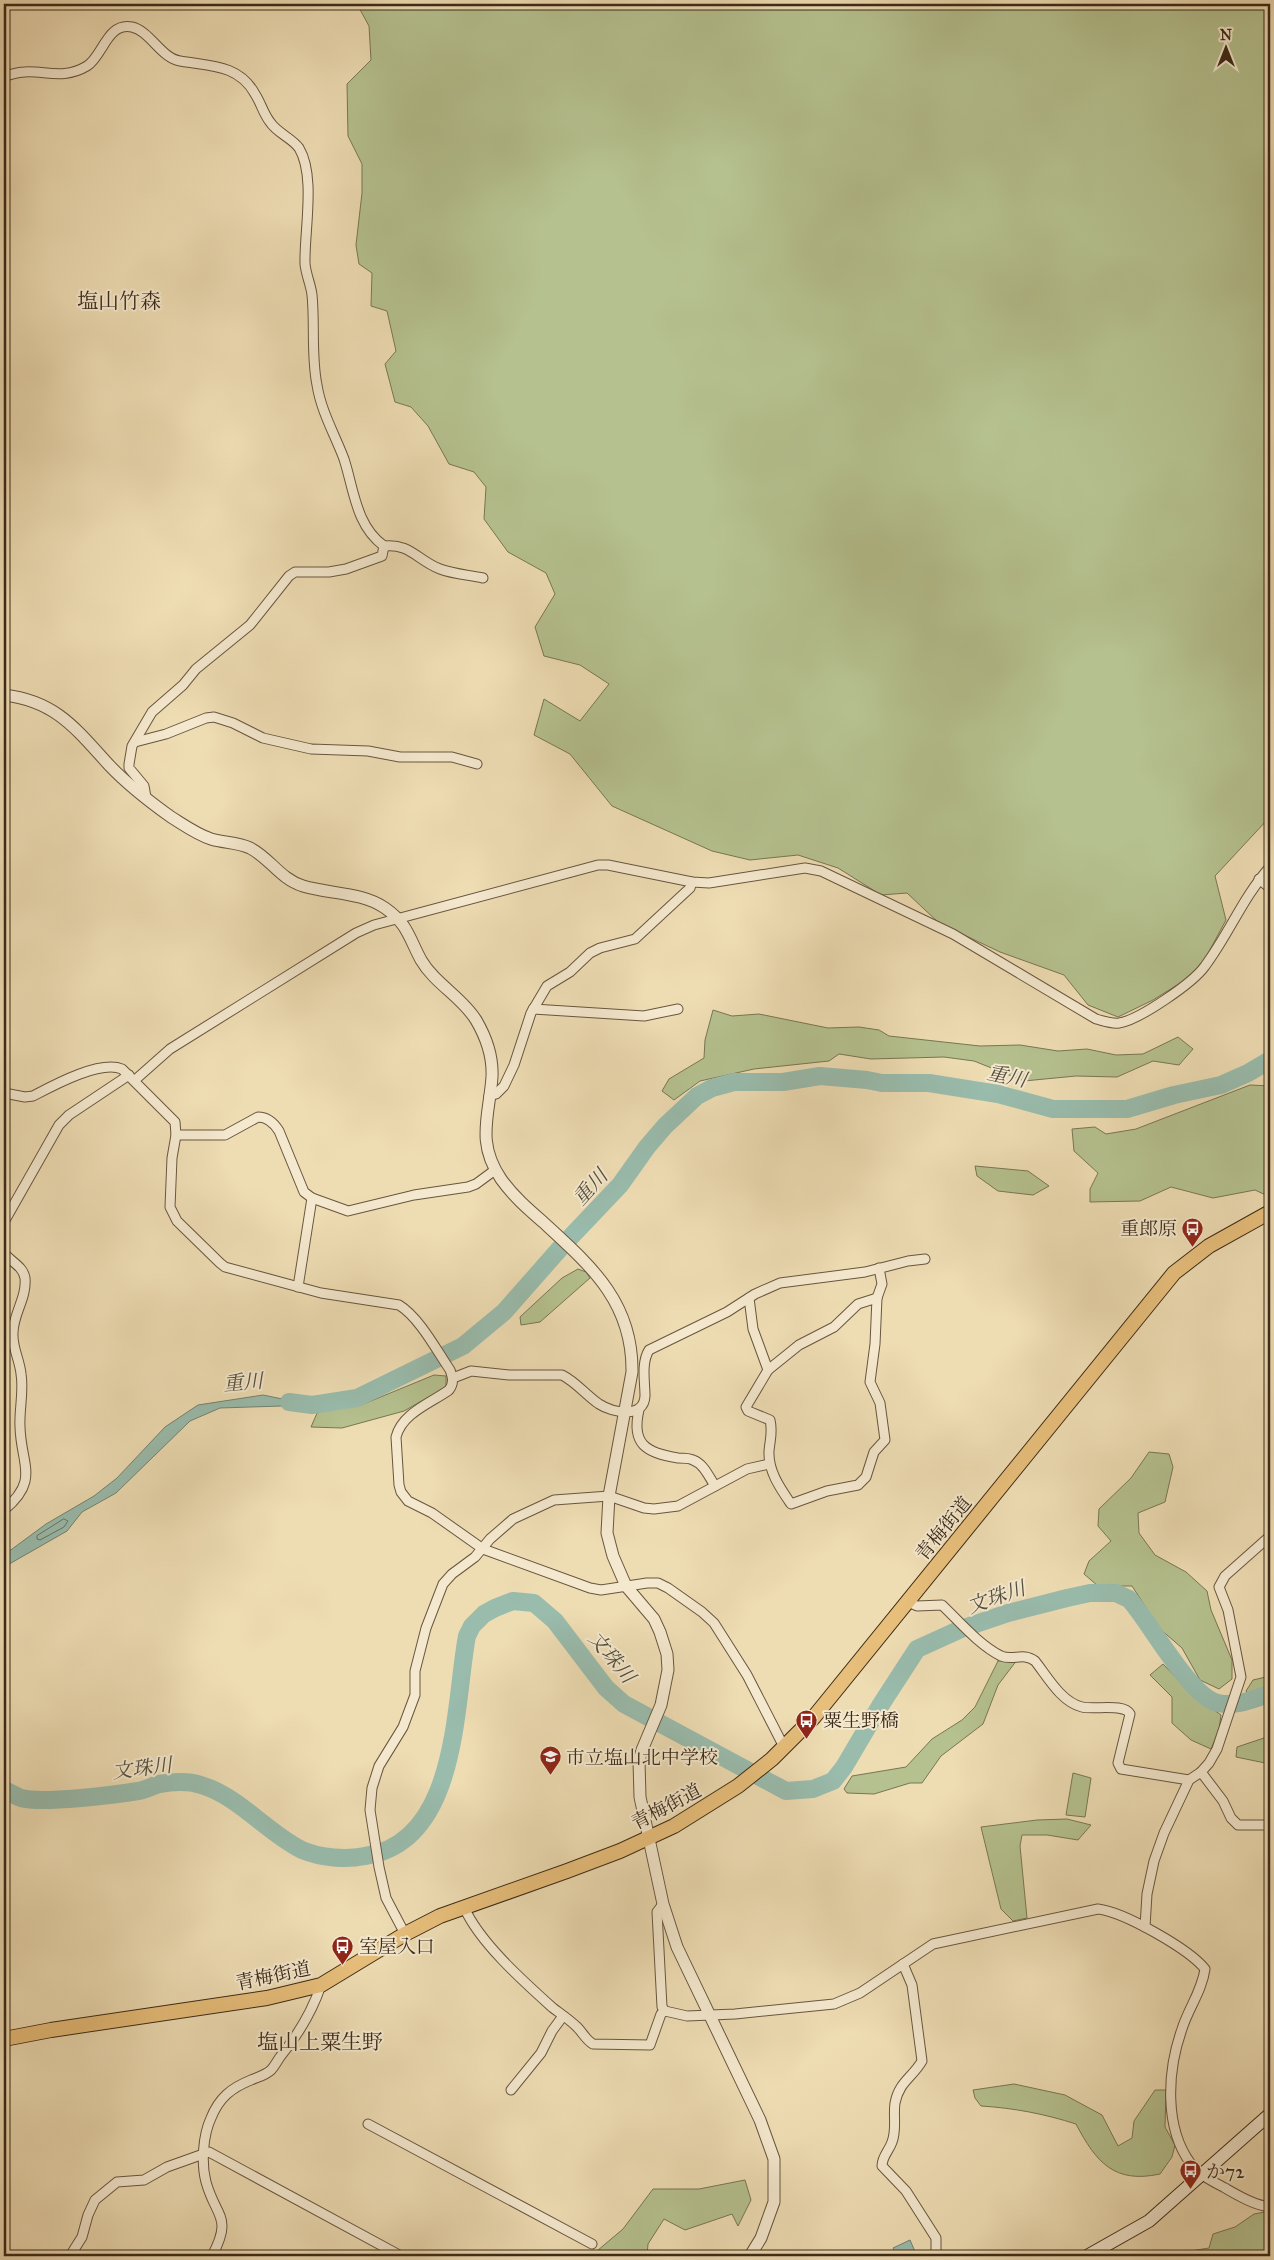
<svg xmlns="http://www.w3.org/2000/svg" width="1274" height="2260" font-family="'IM FELL Great Primer','Noto Serif JP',serif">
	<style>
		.green { fill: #b5c18f; stroke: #787654 }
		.water { fill: #99bcad; stroke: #738271 }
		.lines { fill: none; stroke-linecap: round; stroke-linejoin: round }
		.shore { stroke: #6a7362; stroke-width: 1 }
		.river { stroke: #99bcad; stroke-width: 18 }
		.minor-casing { stroke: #68563f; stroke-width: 11 }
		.tertiary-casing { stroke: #68563f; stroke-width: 13 }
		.secondary-casing { stroke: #3b2a18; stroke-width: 14 }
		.trunk-casing { stroke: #3b2a18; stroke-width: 16 }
		.minor { stroke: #f4e8ce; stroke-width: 9 }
		.tertiary { stroke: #f4e8ce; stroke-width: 11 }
		.secondary { stroke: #f4e8ce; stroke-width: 12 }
		.trunk { stroke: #e7be7a; stroke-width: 14 }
		.labels { text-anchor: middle; stroke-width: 4; stroke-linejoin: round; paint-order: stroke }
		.poi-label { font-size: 19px; fill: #3b2a18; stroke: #f4e8ce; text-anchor: start }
		.street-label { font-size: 19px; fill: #3b2a18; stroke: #f4e8ce }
		.water-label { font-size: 20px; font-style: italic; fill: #524e3d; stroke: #f4e8ce }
		.quarter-label { font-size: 21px; fill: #3b2a18; stroke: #f4e8ce }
	</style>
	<rect width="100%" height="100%" fill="#eedcb3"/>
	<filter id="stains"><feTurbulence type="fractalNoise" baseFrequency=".004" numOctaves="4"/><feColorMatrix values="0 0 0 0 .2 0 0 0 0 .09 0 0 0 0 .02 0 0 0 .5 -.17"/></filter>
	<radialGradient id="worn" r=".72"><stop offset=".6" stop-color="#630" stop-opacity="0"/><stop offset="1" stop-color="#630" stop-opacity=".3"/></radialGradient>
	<!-- green -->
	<g class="green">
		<polygon points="357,4 1270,4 1270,802 1267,820 1215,876 1226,920 1198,972 1153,1000 1118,1017 1088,1005 1064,975 1000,952 939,923 907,893 881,895 838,868 798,855 750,860 712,851 612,806 570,754 534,735 544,699 580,721 609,684 580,665 544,656 535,627 555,594 546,573 508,552 484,519 486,487 474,472 449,464 428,426 411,407 395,402 385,364 396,351 387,311 371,306 372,273 359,264 356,245 362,193 362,164 348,136 347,84 371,60 369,26"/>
		<polygon points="713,1010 732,1016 759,1014 828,1028 859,1027 879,1030 889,1036 980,1046 1020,1045 1058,1051 1087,1049 1116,1055 1143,1054 1178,1037 1193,1049 1179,1065 1153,1061 1117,1077 1076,1076 1024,1081 974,1061 944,1057 871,1059 839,1054 829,1061 754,1069 700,1081 674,1100 662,1091 669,1079 704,1058 705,1040"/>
		<polygon points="1250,1085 1270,1086 1270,1197 1255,1190 1213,1198 1171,1187 1140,1201 1090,1202 1090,1189 1098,1173 1074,1151 1072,1129 1095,1127 1106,1134 1136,1129"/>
		<polygon points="975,1166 1028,1171 1049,1186 1033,1195 998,1191 977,1176"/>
		<polygon points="578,1269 586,1272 590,1278 540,1322 521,1325 520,1317 562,1278"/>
		<polygon points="434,1375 446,1376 446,1387 404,1411 342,1428 311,1427 318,1411 361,1405"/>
		<polygon points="1149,1452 1169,1454 1173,1467 1165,1502 1138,1513 1139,1533 1155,1555 1186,1572 1207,1591 1211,1610 1232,1660 1232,1679 1219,1689 1200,1680 1182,1648 1160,1629 1132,1586 1098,1586 1084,1574 1089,1561 1111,1541 1098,1526 1099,1509 1131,1478"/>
		<polygon points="1017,1660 998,1685 983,1724 941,1756 922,1783 910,1783 874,1794 847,1793 844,1789 852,1776 906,1767 932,1739 962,1720 975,1707 998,1661"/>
		<polygon points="1163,1664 1192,1694 1221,1715 1219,1730 1211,1749 1191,1740 1172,1723 1172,1697 1150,1675"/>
		<polygon points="1270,1676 1270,1690 1250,1696 1246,1691 1253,1680"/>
		<polygon points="1270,1736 1270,1764 1236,1757 1237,1747"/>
		<polygon points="1073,1773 1091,1778 1085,1817 1066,1815"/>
		<polygon points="1067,1819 1091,1825 1078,1840 1047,1835 1022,1835 1020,1846 1027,1918 1013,1921 1001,1909 981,1827 1037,1820"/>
		<path d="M1014,2084L1065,2095L1102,2115L1118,2146L1132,2138L1134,2121L1155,2090H1166L1165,2127L1175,2145L1172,2157L1160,2174C1114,2184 1096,2162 1076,2124C1045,2114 1014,2108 981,2106L975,2098L973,2090Z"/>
		<polygon points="745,2180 751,2200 738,2226 732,2214 685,2230 664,2219 648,2244 647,2256 591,2256 623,2229 653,2189 699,2189"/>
		<polygon points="1270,2211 1270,2256 1159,2256 1209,2248 1213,2234 1235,2227 1254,2214"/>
	</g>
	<!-- water -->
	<g class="water">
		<polygon points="263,1395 312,1405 220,1408 190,1421 116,1493 82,1512 67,1531 4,1567 4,1555 46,1524 94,1496 117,1478 165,1427 198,1405"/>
		<polygon points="910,2240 917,2256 897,2256 893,2248"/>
	</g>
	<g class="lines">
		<!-- shore -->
		<polygon class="shore" points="64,1519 68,1521 64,1527 40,1540 37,1539 37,1536"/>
		<!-- river -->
		<g class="river">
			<polyline points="289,1402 312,1405 357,1398 463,1346 504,1312 563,1245 620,1185 647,1147 665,1126 697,1096 712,1088 734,1082 783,1082 820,1076 867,1080 882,1083 929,1083 998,1094 1053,1109 1127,1109 1174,1095 1221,1085 1248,1073 1270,1060"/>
			<path d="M4,1790C10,1792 15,1796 21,1798C42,1804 114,1795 138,1791C145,1790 152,1786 159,1784C171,1782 189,1781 201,1785C240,1797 266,1832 302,1850C321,1858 346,1860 365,1856C459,1842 454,1705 467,1636L472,1626L484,1614L495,1608L513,1601L534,1603L555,1621L606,1688L624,1704L786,1791L813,1789L833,1781L844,1767L880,1706L917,1649L961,1629L1008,1613L1067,1598L1090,1593H1116L1129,1599C1150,1622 1190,1697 1218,1703C1237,1707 1253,1699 1270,1694"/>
		</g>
		<defs>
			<g id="minor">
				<path d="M4,77C35,63 57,84 87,66C103,56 107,22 132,27C150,31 161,58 180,61C208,66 239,64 255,94C261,103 263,113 270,122C277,133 292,138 299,148C316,176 304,232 305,264C306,275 311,285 312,295C315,325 311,356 317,385C321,411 335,435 344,459C354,490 356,526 384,546L382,556L346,569L329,572H295L289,576L250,625L196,669L183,685L152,712L132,746L129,764V768L144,786L146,797"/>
				<path d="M384,546C410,543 418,561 440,569C453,574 469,575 483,578"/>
				<polyline points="135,742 166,734 206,718 214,717 233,723 263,738 311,749 368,751 400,757 452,757 477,764"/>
				<polyline points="1259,879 1270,888"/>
				<polyline points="533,1009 644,1016 678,1009"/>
				<path d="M135,1080L170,1049L356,933L374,925L598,865H608L692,882L709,883L805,868L821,871L953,934L1096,1019C1104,1021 1111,1024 1119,1023C1139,1020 1193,983 1205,966C1229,934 1243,897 1270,867"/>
				<path d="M4,1093L25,1097L33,1096C54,1085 100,1060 122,1069L175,1122L176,1135L172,1158L170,1207L177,1221L220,1263L225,1267L321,1293L399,1305C419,1317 437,1351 450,1370C453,1378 454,1383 449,1390C431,1403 402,1413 396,1437L399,1485L401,1492L408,1501L432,1513L483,1549L590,1588L601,1590L647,1583H658L668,1588L702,1612L714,1623L747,1675L784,1747"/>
				<polyline points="489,1096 496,1094 504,1086 514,1065 531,1013 547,986 570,972 590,953 600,948 635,939 690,888 692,882"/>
				<path d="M176,1135H225L258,1117C268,1117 274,1123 279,1131L304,1192L312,1198L348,1211L414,1195L468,1187L476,1184L495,1170"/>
				<polyline points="4,1222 59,1125 69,1115 129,1075"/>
				<path d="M4,1253C11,1262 23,1266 25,1278C27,1298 13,1314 13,1333C12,1347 20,1361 21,1374C24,1391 19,1410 20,1427C21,1465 40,1480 4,1510"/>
				<polyline points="298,1287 312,1198"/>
				<path d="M749,1298L753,1329L768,1370L746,1407L748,1411L770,1420C773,1432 770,1439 769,1451C768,1471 780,1488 791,1504L827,1491L858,1485L866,1477L874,1452L885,1440L880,1403L870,1382L875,1344L877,1298L882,1284L879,1268"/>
				<polyline points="768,1370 799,1345 834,1327 858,1304 877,1298"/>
				<path d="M453,1378L471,1371L509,1375H562C576,1382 586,1395 599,1404C613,1413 644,1419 645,1396C645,1382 641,1363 649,1350L727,1312L755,1294L780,1283L865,1272L908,1261L925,1259"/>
				<path d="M639,1410C631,1444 646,1453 678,1458C682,1458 689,1458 693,1460C704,1464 709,1477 715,1486"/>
				<path d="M908,1602L917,1606L942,1605C960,1622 978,1644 1001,1656C1013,1661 1023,1652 1035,1661C1047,1676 1061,1702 1082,1707C1095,1710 1124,1703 1130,1714L1118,1763L1121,1769L1189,1780"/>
				<polyline points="1201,1772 1223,1801 1231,1818 1238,1825 1270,1825"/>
				<path d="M663,1904L657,1912L662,2007L665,2011L687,2016L735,2014L834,2004L860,1993L933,1944L1098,1909C1124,1912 1189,1949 1205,1969C1202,1991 1188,2009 1182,2029C1167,2071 1164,2128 1191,2164C1199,2175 1214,2182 1225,2188C1239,2196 1254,2205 1270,2207"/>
				<path d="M464,1907C479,1942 524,1982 553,2008C561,2014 570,2020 577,2027C583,2033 586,2040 593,2044L650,2045L661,2014L665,2011"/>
				<polyline points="1145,1927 1147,1894 1154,1861 1164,1833 1189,1780 1201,1772 1209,1763 1217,1749 1241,1677 1228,1610 1219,1587 1225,1576 1270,1536"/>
				<polyline points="405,1934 386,1898 379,1867 370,1810 372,1788 379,1766 403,1727 415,1695 415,1671 426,1628 443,1584 452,1574 475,1557 490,1539 513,1519 554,1500 609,1496 644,1508 654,1509 678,1506 747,1469 769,1464"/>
				<path d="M903,1964L912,1985L922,2061C912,2078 899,2082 895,2103C893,2116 897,2129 892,2142C889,2151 882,2156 882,2166L906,2191L936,2238V2256"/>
				<polyline points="511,2090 541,2053 552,2031 563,2016"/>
				<polyline points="368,2124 592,2244"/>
				<polyline points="70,2256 82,2237 88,2215 95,2200 117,2182 144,2180 167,2167 209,2152 401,2256"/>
				<path d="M212,2256C233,2216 216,2218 206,2182C201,2163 203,2135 211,2118C219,2098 231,2088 251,2080C258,2077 266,2075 271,2070C275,2066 277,2061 280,2057C298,2035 312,2012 321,1985"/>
			</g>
			<path id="tertiary" d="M4,695C56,701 76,729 109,765C127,784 150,802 171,817C184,825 196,834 211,839C224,843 237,842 250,848C270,858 280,879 303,886C329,894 362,892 385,908C408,924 409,938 421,960C435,984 462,997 476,1020C486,1037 493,1057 492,1077C489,1117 476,1142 501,1179C513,1196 528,1209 543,1222C591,1266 633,1302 632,1372L609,1496L607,1533L613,1556L626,1586L654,1619L660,1632L667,1654L668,1670L661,1705L642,1750L639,1761L640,1797L663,1904L677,1947L760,2120L774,2159V2202L761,2238L750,2256"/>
			<polyline id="secondary" points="1087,2256 1149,2221 1270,2114"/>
			<polyline id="trunk" points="4,2039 51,2030 267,1998 321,1985 405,1934 440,1916 567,1871 620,1851 674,1826 738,1786 772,1759 814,1717 1174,1273 1209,1246 1270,1212"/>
		</defs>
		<!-- minor casing -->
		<use href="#minor" class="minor-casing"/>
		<!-- tertiary casing -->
		<use href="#tertiary" class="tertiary-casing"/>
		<!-- secondary casing -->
		<use href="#secondary" class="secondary-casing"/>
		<!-- trunk casing -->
		<use href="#trunk" class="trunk-casing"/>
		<!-- minor -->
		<use href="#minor" class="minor"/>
		<!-- tertiary -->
		<use href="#tertiary" class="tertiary"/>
		<!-- secondary -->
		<use href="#secondary" class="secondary"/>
		<!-- trunk -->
		<use href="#trunk" class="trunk"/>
	</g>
	<!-- icons -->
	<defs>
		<symbol id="bus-pin" viewBox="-11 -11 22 30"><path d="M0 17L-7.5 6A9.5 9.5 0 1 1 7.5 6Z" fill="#8f2418" stroke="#f4e8ce"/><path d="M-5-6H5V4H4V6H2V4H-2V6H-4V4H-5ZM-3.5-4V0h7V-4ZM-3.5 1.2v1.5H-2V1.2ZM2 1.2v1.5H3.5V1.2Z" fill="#fff"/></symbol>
		<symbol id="school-pin" viewBox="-11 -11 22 30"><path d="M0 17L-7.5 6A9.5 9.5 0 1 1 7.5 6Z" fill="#8f2418" stroke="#f4e8ce"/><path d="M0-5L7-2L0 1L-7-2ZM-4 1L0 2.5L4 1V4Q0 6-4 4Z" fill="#fff"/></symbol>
	</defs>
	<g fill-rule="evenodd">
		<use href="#bus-pin" x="1180" y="1216" width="25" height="34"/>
		<use href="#bus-pin" x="794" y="1708" width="25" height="34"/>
		<use href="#school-pin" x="538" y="1744" width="25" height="34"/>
		<use href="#bus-pin" x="330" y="1934" width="25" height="34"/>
		<use href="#bus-pin" x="1178" y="2158" width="25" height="34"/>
	</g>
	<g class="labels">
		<!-- poi labels -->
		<g class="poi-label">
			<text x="1177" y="1235" text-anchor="end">重郎原</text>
			<text x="823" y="1727">粟生野橋</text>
			<text x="566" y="1764">市立塩山北中学校</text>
			<text x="359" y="1953">室屋入口</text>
			<text x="1206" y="2178">か72</text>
		</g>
		<!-- street labels -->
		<g class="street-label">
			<text transform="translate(943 1528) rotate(-51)" y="7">青梅街道</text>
			<text transform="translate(666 1806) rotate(-28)" y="7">青梅街道</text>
			<text transform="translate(273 1975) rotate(-12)" y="7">青梅街道</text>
		</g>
		<!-- water labels -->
		<g class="water-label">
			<text transform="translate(1007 1076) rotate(12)" y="7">重川</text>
			<text transform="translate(590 1187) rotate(-48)" y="7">重川</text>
			<text transform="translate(243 1382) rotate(-5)" y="7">重川</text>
			<text transform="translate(996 1597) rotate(-19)" y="7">文珠川</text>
			<text transform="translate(612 1657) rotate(50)" y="7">文珠川</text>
			<text transform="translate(142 1768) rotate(-7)" y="7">文珠川</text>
		</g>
		<!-- quarter labels -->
		<g class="quarter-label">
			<text x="119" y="308">塩山竹森</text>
			<text x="320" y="2049">塩山上粟生野</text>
		</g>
	</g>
	<!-- margin -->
	<rect width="1274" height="2260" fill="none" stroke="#eedcb3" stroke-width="20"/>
	<rect x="5" y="5" width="1264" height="2250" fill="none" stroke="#3b2a18" stroke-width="2.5"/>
	<rect x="10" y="10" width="1254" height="2240" fill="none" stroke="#3b2a18"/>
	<!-- north arrow -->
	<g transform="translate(1226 48)" stroke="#f4e8ce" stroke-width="4" paint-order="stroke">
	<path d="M0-4L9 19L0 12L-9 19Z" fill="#3b2a18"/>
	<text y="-8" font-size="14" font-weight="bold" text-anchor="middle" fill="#3b2a18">N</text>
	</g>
	<rect width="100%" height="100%" filter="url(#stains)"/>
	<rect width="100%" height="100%" fill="url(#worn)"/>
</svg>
